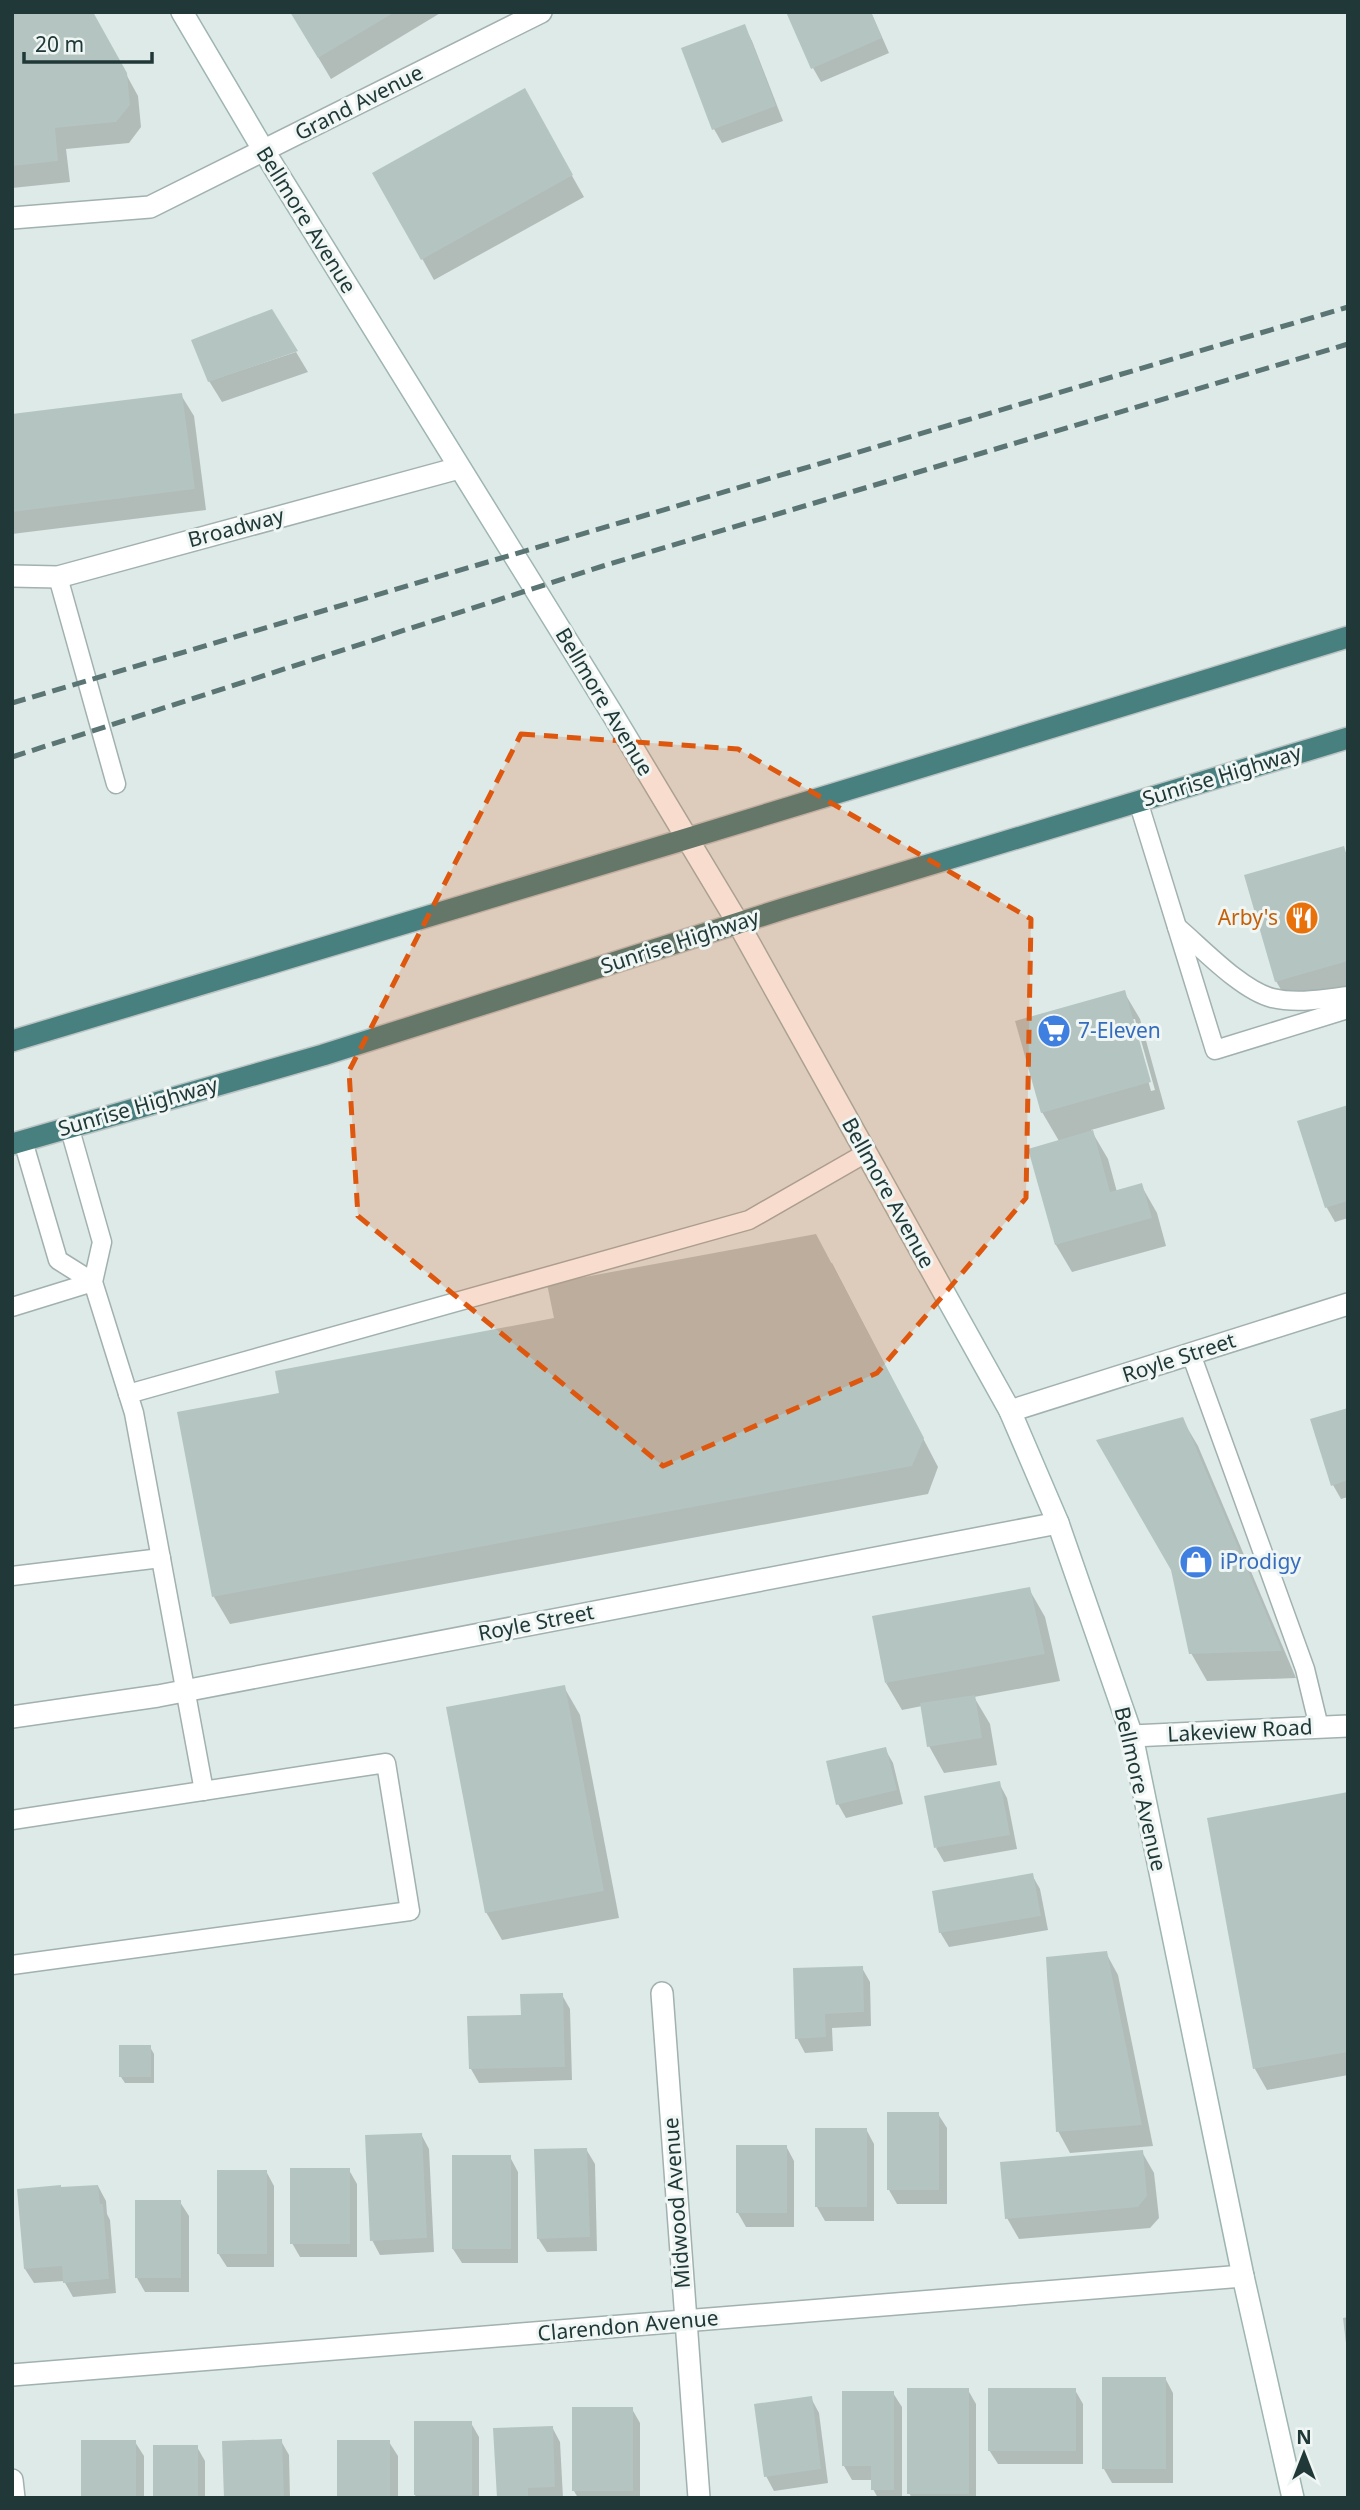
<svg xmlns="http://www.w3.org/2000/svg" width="1360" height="2510" font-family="'Noto Sans',sans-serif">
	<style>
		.shadow { fill: #0003; fill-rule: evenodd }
		.building { fill: #b4c4c1 }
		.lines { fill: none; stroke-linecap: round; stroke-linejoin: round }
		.service-casing { stroke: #a1b1af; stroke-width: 21 }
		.minor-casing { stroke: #a1b1af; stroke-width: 24 }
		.tertiary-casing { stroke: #a1b1af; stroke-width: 24 }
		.secondary-casing { stroke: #9eb5b2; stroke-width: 24 }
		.trunk-casing { stroke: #bcc4c3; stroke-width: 24 }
		.service { stroke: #fff; stroke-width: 18 }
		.minor { stroke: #fff; stroke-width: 21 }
		.tertiary { stroke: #fff; stroke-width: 21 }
		.secondary { stroke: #fff; stroke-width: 21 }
		.trunk { stroke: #488080; stroke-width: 21 }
		.rail { stroke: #5a7574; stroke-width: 5; stroke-dasharray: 14 7; stroke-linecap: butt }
		.marked { fill: #de570e; fill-opacity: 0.2; stroke: #de570e; stroke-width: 5; stroke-dasharray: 14 9; stroke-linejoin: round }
		.labels { text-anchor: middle; stroke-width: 6; stroke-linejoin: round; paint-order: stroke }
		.street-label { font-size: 21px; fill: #203938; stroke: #eff6f4 }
		.food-label { font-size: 21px; fill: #c56008; stroke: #eff6f4; text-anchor: end }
		.shop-label { font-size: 21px; fill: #366cbe; stroke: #eff6f4; text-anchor: start }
	</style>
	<rect width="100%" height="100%" fill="#deeae7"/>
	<!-- shadow -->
	<g class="shadow">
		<polygon points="12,12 92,12 138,96 141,127 129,143 66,149 70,182 12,188"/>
		<polygon points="291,12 442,12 331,79"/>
		<polygon points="871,12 889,53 821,82 813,68"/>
		<polygon points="744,26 752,41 783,121 722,143 714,129"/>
		<polygon points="524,91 584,197 434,280 375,174"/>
		<polygon points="296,352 308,372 222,402 209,381"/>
		<polygon points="181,395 194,416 206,510 12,534 12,416"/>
		<polygon points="1343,848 1348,857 1348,993 1292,1009 1276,981"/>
		<path d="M1124,992L1140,1019L1165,1109L1091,1130L1108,1159L1117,1192L1141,1185L1157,1213L1166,1246L1072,1272L1056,1245L1059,1141L1042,1112ZM1131,1019H1135L1155,1090L1151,1091Z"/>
		<polygon points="1348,1106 1348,1218 1335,1222 1327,1208 1299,1122"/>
		<polygon points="832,1263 938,1467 928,1494 230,1624 214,1597 281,1395"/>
		<polygon points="1348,1409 1348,1497 1341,1499 1333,1485"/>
		<polygon points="1182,1419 1198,1446 1296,1678 1207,1681 1191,1653"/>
		<polygon points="1029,1589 1045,1617 1060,1681 974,1697 990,1724 997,1765 944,1773 929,1746 922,1706 902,1710 886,1683"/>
		<polygon points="564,1687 580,1715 619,1918 502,1940 486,1912"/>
		<polygon points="885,1749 893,1763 903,1804 846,1818 838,1804"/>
		<polygon points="999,1783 1007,1798 1017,1849 944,1862 936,1848"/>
		<polygon points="1348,1794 1348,2075 1267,2090 1255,2069 1209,1820"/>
		<polygon points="1032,1875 1040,1889 1048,1930 949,1947 940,1932"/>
		<polygon points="1106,1953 1118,1975 1153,2146 1070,2153 1058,2131"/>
		<polygon points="862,1968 870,1982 871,2026 832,2028 833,2051 805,2053 797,2038"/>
		<polygon points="562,1995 570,2009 572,2080 479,2083 471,2069 523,2016"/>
		<polygon points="150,2047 154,2054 154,2083 125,2083 121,2077"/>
		<polygon points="938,2114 947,2128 947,2204 897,2204 889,2190"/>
		<polygon points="866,2129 874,2144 874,2221 825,2221 817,2207"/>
		<polygon points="421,2134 429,2149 434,2252 380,2255 372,2240"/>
		<polygon points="786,2146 794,2161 794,2227 746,2227 738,2213"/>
		<polygon points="586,2149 595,2164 597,2251 547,2252 538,2238"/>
		<polygon points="1142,2152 1154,2173 1159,2218 1150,2228 1019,2239 1007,2218"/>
		<polygon points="510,2157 518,2172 518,2263 462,2263 453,2249"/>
		<polygon points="349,2170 357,2184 357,2257 300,2257 292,2243"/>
		<polygon points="266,2171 274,2186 274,2267 227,2267 218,2253"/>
		<polygon points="98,2186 106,2201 107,2214 110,2220 116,2293 73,2297 64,2281 34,2283 25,2269"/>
		<polygon points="180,2202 189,2216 189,2292 145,2292 137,2278"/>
		<polygon points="1165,2378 1173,2393 1173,2483 1112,2483 1104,2469"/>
		<polygon points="968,2390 976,2404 976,2498 912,2498 909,2493"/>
		<polygon points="1075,2390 1083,2404 1083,2464 998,2464 989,2450"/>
		<polygon points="893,2393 902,2407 902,2498 878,2498 873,2489 873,2480 852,2480 844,2466"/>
		<polygon points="811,2398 819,2413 828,2483 774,2491 766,2476"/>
		<polygon points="632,2409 640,2423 640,2498 578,2498 574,2491"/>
		<polygon points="471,2423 479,2437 479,2498 417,2498 415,2495"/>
		<polygon points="552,2427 560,2442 563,2498 498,2498"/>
		<polygon points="281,2441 289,2455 290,2498 226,2498"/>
		<polygon points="135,2442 144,2456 144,2498 83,2498"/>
		<polygon points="389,2442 398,2456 398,2498 338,2498"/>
		<polygon points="197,2447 205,2461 205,2498 154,2498"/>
	</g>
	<!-- building -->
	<g class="building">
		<polygon points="12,12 93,12 127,73 130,105 116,122 55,128 58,161 12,166"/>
		<polygon points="290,12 395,12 318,58"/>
		<polygon points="786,12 871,12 882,38 811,69"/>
		<polygon points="745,24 776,106 712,130 681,48"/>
		<polygon points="525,88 573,175 421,260 372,173"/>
		<polygon points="272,309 298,351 208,382 191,340"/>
		<polygon points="182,393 195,489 12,512 12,414"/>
		<polygon points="1344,846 1348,860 1348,961 1275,982 1244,875"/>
		<polygon points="1125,990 1151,1082 1041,1113 1015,1021"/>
		<polygon points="1348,1105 1348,1201 1325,1208 1297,1121"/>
		<polygon points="1093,1130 1110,1192 1142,1183 1152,1218 1055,1245 1028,1149"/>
		<polygon points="816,1234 924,1438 912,1466 212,1597 177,1412 279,1393 275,1371 554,1318 547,1284"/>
		<polygon points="1348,1408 1348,1480 1331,1486 1310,1419"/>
		<polygon points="1183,1417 1282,1651 1189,1654 1171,1570 1096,1440"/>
		<polygon points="1030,1587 1045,1654 885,1683 872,1616"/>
		<polygon points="565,1685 604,1891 485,1913 446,1707"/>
		<polygon points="975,1695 982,1738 927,1747 920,1703"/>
		<polygon points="886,1747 897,1790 836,1805 826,1761"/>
		<polygon points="1000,1781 1010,1835 934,1848 924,1796"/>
		<polygon points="1348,1792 1348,2052 1253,2069 1207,1818"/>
		<polygon points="1033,1873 1041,1916 939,1933 932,1891"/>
		<polygon points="1107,1951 1142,2125 1056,2132 1046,1957"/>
		<polygon points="863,1966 864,2012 825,2014 826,2037 795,2039 793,1968"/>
		<polygon points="563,1993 565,2067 469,2069 467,2016 521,2015 520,1994"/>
		<rect x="119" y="2045" width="32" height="32"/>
		<rect x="887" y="2112" width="52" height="78"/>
		<rect x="815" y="2128" width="52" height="79"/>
		<polygon points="422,2133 427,2238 370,2241 365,2135"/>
		<rect x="736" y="2145" width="51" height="68"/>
		<polygon points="587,2148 590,2237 537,2239 534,2149"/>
		<polygon points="1143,2150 1147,2196 1138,2207 1005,2219 1000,2162"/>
		<rect x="452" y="2155" width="59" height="94"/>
		<rect x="290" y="2168" width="60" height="76"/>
		<rect x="217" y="2170" width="50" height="84"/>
		<polygon points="61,2185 61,2187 98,2185 100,2204 103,2204 109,2279 63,2283 62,2266 24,2269 17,2189"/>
		<rect x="135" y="2200" width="46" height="78"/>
		<polygon points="1348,2317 1348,2343 1346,2343 1343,2318"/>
		<rect x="1102" y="2377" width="64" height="92"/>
		<rect x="907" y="2388" width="62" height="106"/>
		<rect x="988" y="2388" width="88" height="63"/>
		<polygon points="842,2391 894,2391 894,2490 871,2490 871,2466 842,2466"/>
		<polygon points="812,2396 821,2469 764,2477 754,2404"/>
		<rect x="572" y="2407" width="61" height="84"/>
		<rect x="414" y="2421" width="58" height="74"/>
		<polygon points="553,2426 555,2487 528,2488 528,2498 497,2498 493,2428"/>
		<polygon points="282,2439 284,2498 224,2498 222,2441"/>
		<rect x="81" y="2440" width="55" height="58"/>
		<rect x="337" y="2440" width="53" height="58"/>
		<rect x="153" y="2445" width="45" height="53"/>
	</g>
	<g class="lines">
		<defs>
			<g id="service">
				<polyline points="58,577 116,784"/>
				<polyline points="1138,801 1215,1050 1348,1009"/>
				<path d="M1177,927C1202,948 1241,990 1272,998C1297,1004 1323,999 1348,996"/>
				<polyline points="69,1126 102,1242 93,1282 134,1413 204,1791"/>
				<polyline points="23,1141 58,1260 93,1282"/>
				<polyline points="12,1307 93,1282"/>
				<polyline points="1191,1354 1305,1669 1319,1727"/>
				<polyline points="128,1394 749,1220 866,1153"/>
				<polyline points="12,1576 161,1558"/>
				<polyline points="12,1820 386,1763 410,1911 12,1965"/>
			</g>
			<g id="minor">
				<polyline points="12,576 58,577 459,468"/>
				<polyline points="1010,1411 1348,1304"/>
				<polyline points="12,1717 158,1696 1058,1523"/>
				<polyline points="1132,1736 1348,1726"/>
				<polyline points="662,1993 699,2498"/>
				<polyline points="12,2375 1243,2276"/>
				<polyline points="12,2480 14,2498"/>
			</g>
			<polyline id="tertiary" points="12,218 150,207 541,12"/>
			<polyline id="secondary" points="182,12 264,151 613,715 738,923 1010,1411 1058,1523 1132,1736 1243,2276 1293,2498"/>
			<g id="trunk">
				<polyline points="12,1041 686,839 1348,637"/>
				<polyline points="12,1144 323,1055 786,908 1348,738"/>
			</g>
		</defs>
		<!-- service casing -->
		<use href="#service" class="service-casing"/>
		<!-- minor casing -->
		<use href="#minor" class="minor-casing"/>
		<!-- tertiary casing -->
		<use href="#tertiary" class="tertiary-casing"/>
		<!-- secondary casing -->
		<use href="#secondary" class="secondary-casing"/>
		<!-- trunk casing -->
		<use href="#trunk" class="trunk-casing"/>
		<!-- service -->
		<use href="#service" class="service"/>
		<!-- minor -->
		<use href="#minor" class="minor"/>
		<!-- tertiary -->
		<use href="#tertiary" class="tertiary"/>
		<!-- secondary -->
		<use href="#secondary" class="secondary"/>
		<!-- trunk -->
		<use href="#trunk" class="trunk"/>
		<!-- rail -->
		<g class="rail">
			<polyline points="12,703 1348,307"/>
			<polyline points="12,757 603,566 1348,344"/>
		</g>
	</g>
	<!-- marked area -->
	<path class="marked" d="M521,734L738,749L1031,919L1026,1198L877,1373L663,1466L358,1216L349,1071Z"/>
	<!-- icons -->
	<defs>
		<symbol id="restaurant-disc" viewBox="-11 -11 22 22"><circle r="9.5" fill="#e8710a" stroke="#eff6f4"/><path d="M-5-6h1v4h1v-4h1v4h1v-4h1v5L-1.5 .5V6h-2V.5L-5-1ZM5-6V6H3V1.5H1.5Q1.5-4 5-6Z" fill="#fff"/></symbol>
		<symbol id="supermarket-disc" viewBox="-11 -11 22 22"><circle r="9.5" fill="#3f7fe0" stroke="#eff6f4"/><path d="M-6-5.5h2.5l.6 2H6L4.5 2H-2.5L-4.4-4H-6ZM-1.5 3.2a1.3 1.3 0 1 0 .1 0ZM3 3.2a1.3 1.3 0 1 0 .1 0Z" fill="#fff"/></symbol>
		<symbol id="shop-disc" viewBox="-11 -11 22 22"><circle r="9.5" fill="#3f7fe0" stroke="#eff6f4"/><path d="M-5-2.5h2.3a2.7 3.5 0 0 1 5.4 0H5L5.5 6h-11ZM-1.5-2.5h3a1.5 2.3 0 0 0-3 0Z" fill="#fff"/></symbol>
	</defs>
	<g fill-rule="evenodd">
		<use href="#restaurant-disc" x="1283" y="899" width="38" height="38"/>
		<use href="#supermarket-disc" x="1035" y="1012" width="38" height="38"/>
		<use href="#shop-disc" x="1177" y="1543" width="38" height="38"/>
	</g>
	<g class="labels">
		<!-- street labels -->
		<g class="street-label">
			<text transform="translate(359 103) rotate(-27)" y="7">Grand Avenue</text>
			<text transform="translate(306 220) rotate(58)" y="7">Bellmore Avenue</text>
			<text transform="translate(236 528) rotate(-15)" y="7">Broadway</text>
			<text transform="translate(604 702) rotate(59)" y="7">Bellmore Avenue</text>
			<text transform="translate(1222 776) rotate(-17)" y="7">Sunrise Highway</text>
			<text transform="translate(680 942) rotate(-18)" y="7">Sunrise Highway</text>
			<text transform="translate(138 1107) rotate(-16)" y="7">Sunrise Highway</text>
			<text transform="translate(888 1193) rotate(61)" y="7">Bellmore Avenue</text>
			<text transform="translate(1179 1358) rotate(-18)" y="7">Royle Street</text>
			<text transform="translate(536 1623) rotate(-11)" y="7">Royle Street</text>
			<text transform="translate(1240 1731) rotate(-3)" y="7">Lakeview Road</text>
			<text transform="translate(1140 1789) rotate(77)" y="7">Bellmore Avenue</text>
			<text transform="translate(677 2203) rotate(-94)" y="7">Midwood Avenue</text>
			<text transform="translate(628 2326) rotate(-5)" y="7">Clarendon Avenue</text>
		</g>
		<!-- food labels -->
		<g class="food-label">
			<text x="1278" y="925">Arby's</text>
		</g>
		<!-- shop labels -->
		<g class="shop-label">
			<text x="1078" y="1038">7-Eleven</text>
			<text x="1220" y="1569">iProdigy</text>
		</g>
	</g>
	<!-- border -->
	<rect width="1360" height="2510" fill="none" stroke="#203938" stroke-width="28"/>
	<!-- north arrow -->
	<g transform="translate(1304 2454)" stroke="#eff6f4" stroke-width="5" paint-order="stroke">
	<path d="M0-5L12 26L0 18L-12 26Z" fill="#203938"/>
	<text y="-10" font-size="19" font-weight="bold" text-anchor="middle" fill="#203938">N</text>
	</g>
	<!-- scale -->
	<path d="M24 52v10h128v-10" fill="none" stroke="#203938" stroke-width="3.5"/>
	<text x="35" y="52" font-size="21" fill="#203938" stroke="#eff6f4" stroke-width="5" paint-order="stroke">20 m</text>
</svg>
